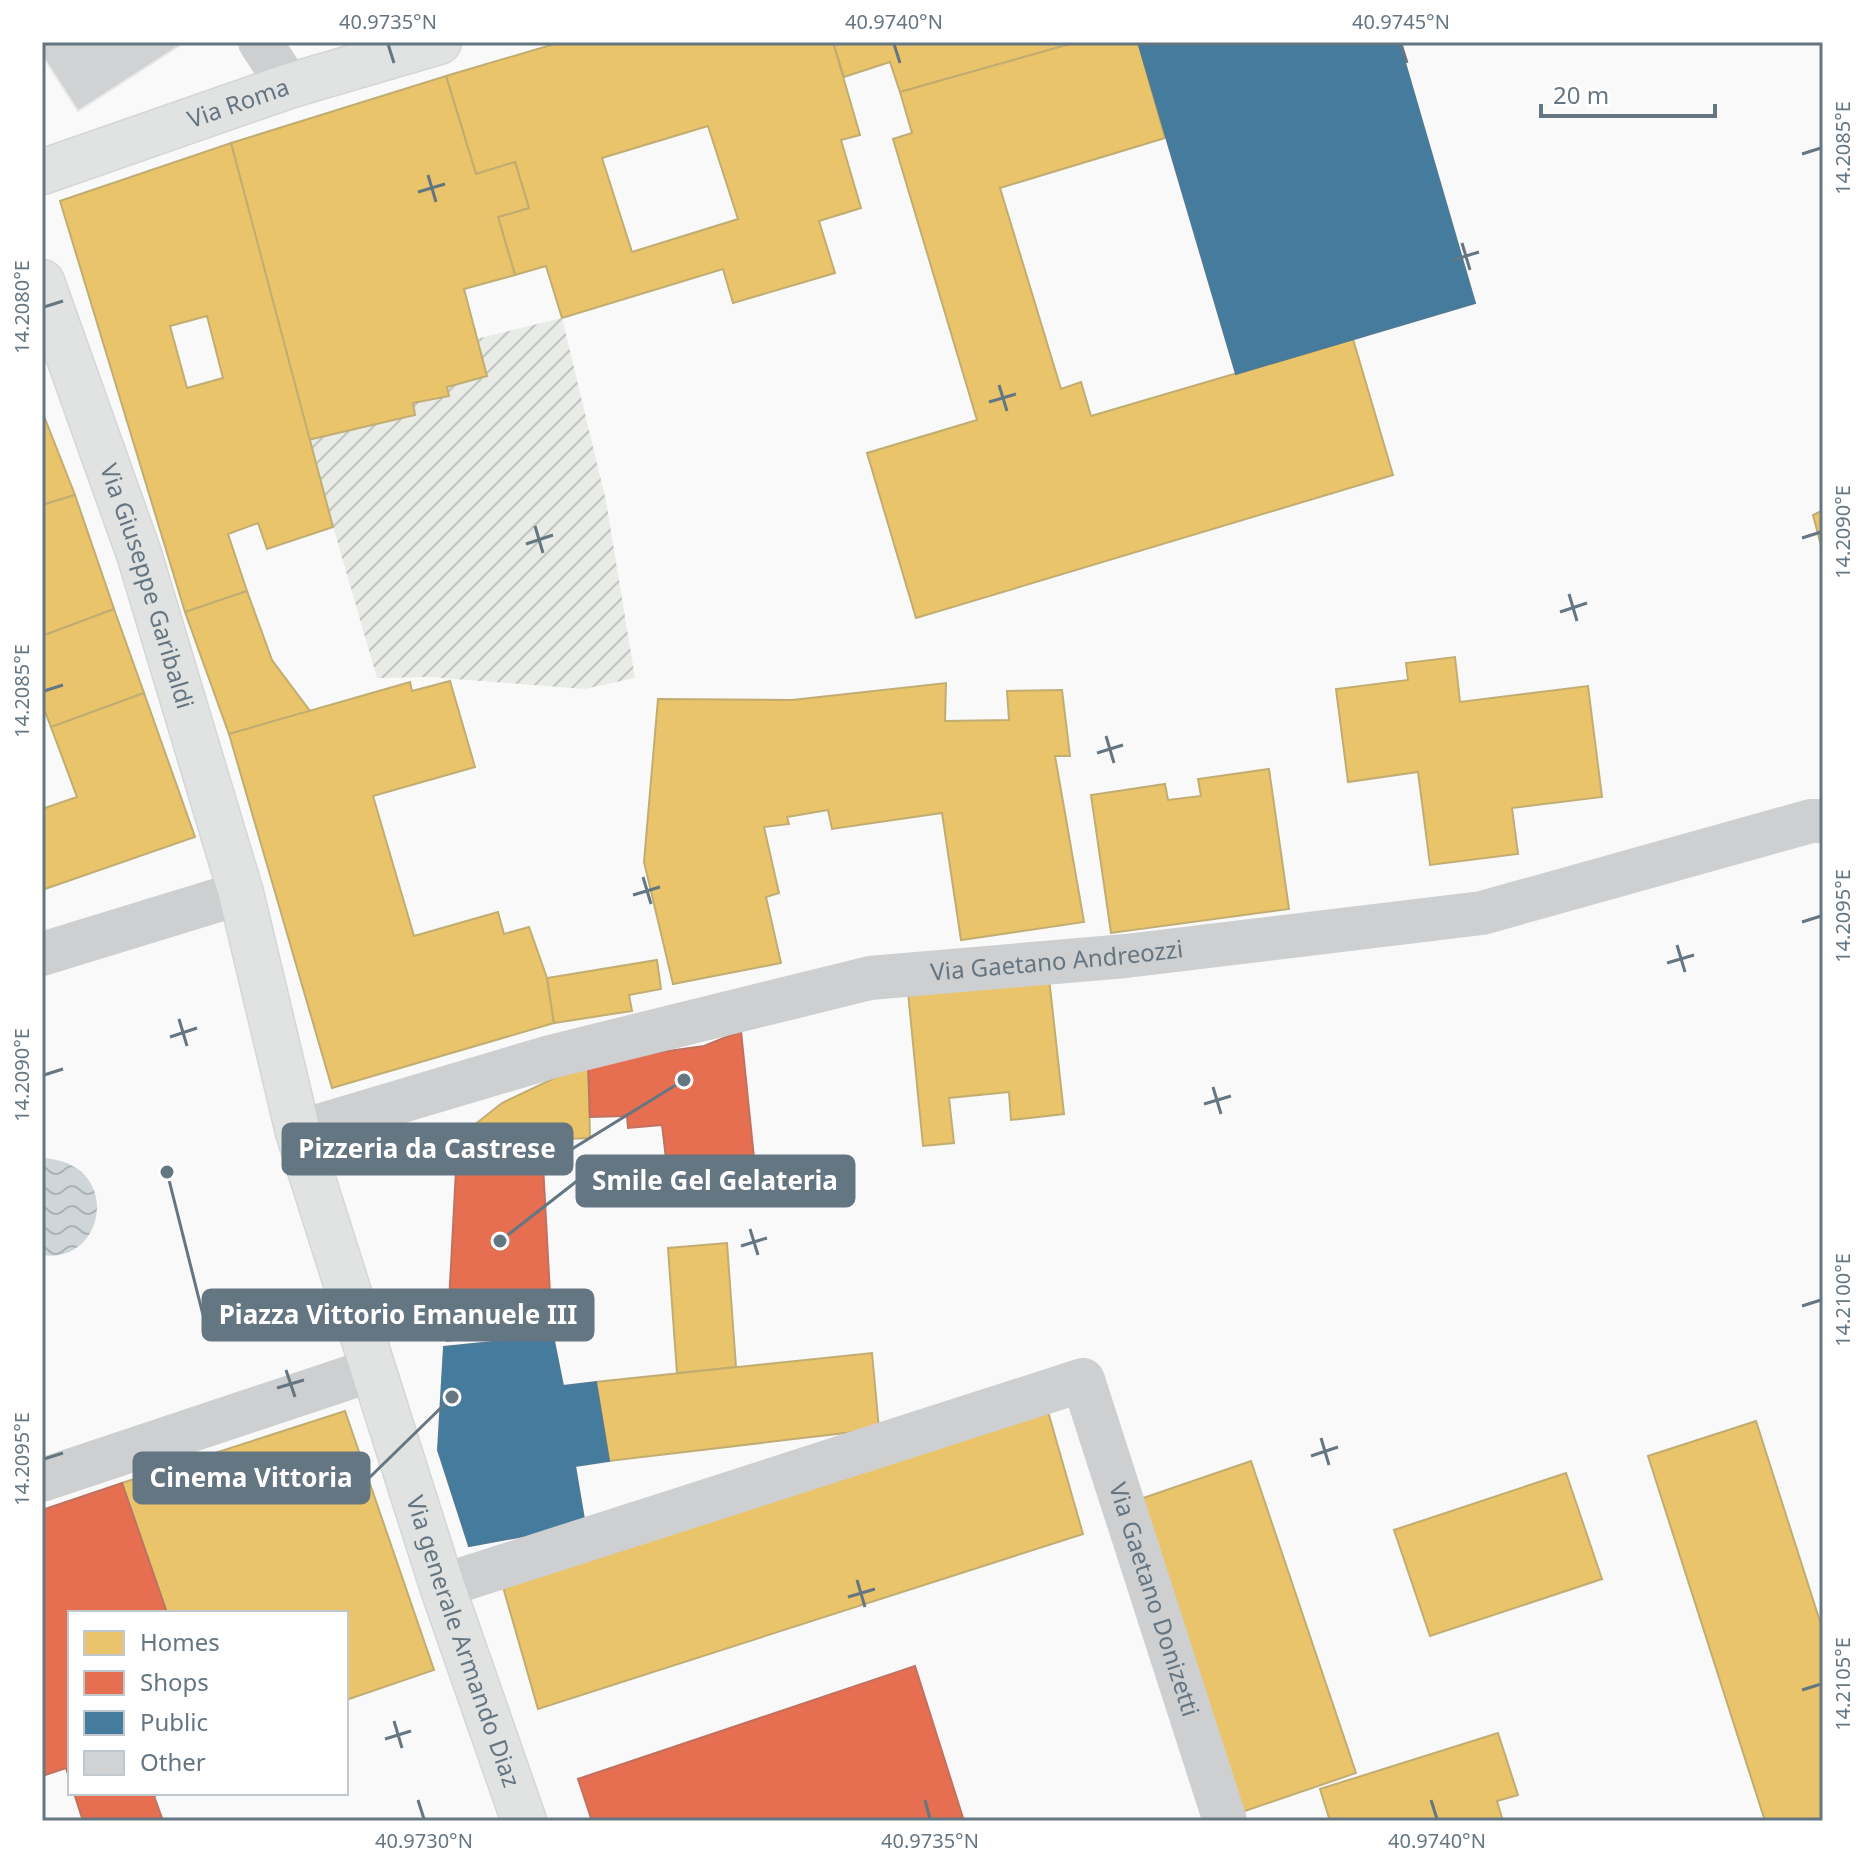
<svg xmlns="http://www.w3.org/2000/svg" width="1865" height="1863" font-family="'Noto Sans',sans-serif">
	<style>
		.garden { fill: url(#garden-furrows) }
		.water { fill: url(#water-waves) }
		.homes { fill: #e9c46a; stroke: #c1ad72; stroke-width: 2; fill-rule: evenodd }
		.shops { fill: #e76f51; stroke: #c07160; stroke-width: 2 }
		.public { fill: #457b9d; stroke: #4f7a95; stroke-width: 2 }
		.building { fill: #d0d2d3; stroke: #e8e8e8; stroke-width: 2 }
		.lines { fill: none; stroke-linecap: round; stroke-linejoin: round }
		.secondary-casing { stroke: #d5d6d7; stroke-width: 47 }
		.street { stroke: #cecfd0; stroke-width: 44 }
		.secondary { stroke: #e1e2e2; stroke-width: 44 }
		.ticks { fill: none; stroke: #657683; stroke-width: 3 }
		.labels { text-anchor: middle; stroke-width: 8; stroke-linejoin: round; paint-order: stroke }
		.street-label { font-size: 24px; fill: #657683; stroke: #fff }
		.leader { fill: none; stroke: #657683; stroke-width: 3 }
		.callout-dot { fill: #657683; stroke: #fff; stroke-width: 3 }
		.callout { fill: #657683; stroke: #657683; stroke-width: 3 }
		.callout-label { font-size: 26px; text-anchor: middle; font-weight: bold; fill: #fff }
		.neatline { fill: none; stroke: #657683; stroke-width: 3 }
		.ticks-label { font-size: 20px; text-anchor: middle; fill: #657683 }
	</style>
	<defs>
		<pattern id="garden-furrows" width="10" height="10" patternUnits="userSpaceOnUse" patternTransform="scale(2)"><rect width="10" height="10" fill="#e8ebe6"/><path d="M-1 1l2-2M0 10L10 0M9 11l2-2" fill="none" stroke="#c0c3c0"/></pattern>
		<pattern id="water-waves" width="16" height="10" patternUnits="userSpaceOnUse" patternTransform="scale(2)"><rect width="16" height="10" fill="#ced6d9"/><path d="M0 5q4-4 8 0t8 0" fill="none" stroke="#abb2b5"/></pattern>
	</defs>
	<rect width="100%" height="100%" fill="#f9f9f9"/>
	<!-- garden -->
	<polygon class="garden" points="562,318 606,501 635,678 584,689 430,677 377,678 308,440 415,416 413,403 448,396 447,387 487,376 476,339"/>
	<!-- water -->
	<path class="water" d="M42,1158C124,1162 106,1265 42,1255Z"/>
	<!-- homes -->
	<g class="homes">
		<path d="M561,42H833L860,135L841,140L861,208L819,221L835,273L733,303L723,269L562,318L546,266L515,275L498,217L529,208L515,162L476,174L446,76ZM708,126L738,219L632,252L602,158Z"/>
		<polygon points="833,42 1077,42 900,92 890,62 844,77"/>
		<polygon points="1077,42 1138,42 1165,138 1000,188 1061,389 1081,382 1091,416 1353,339 1393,475 916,618 867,453 977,420 893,139 912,133 900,92"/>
		<polygon points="446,76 476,174 515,162 529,208 498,217 515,275 464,289 487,376 447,387 449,396 413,403 415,415 308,440 231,143"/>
		<path d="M231,143L333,527L267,549L258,523L228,534L247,591L185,612L60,201ZM207,316L223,378L187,388L170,326Z"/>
		<polygon points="42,411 75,495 42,505"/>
		<polygon points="75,495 114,609 42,636 42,505"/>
		<polygon points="1823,510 1823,553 1813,515"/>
		<polygon points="247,591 272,660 310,711 229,734 185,612"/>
		<polygon points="114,609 144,693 51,727 42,704 42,636"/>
		<polygon points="1455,657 1460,702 1588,686 1602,797 1512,808 1518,854 1430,865 1418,772 1348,782 1336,689 1408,680 1406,663"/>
		<polygon points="450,681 475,767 373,796 414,936 498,912 504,934 529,927 547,978 554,1023 332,1088 229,734 410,682 412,691"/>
		<polygon points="946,683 945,721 1009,720 1007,691 1062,690 1070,756 1055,756 1084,922 961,940 942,813 832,829 828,810 787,817 789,824 764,827 779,893 766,897 781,963 673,984 644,862 658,699 792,700"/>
		<polygon points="144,693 195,837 42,890 42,809 77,797 51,727"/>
		<polygon points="1269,769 1289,909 1111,933 1091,795 1165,784 1168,800 1201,796 1198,779"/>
		<polygon points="657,960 661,989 629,995 632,1011 554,1023 547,978"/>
		<polygon points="1049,978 1064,1114 1011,1120 1009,1092 949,1098 954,1143 923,1146 908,992"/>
		<polygon points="588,1062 590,1138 450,1144 502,1103"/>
		<polygon points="727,1243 736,1367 677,1373 668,1248"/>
		<polygon points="872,1353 879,1429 609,1461 596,1382"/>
		<polygon points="1045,1401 1083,1534 538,1709 501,1580"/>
		<polygon points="345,1411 434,1670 346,1700 346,1613 167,1613 122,1483"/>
		<polygon points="1756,1421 1823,1631 1823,1821 1765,1821 1648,1456"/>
		<polygon points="1251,1461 1356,1773 1242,1812 1137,1500"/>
		<polygon points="1566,1473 1602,1579 1430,1636 1394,1530"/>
		<polygon points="1498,1733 1518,1795 1497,1801 1503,1821 1330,1821 1320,1789"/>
	</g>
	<!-- shops -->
	<g class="shops">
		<polygon points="741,1031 757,1187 725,1190 724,1183 696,1186 694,1164 667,1167 662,1125 628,1128 627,1116 590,1117 588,1062 704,1046"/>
		<polygon points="542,1146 552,1331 447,1341 457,1151"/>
		<polygon points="122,1483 167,1613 70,1613 70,1781 66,1768 42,1776 42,1510"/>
		<polygon points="915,1666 964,1821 592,1821 578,1779"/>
		<polygon points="74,1793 162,1793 154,1796 163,1821 83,1821"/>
	</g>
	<!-- public -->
	<g class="public">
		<polygon points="1138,42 1399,42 1475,303 1236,374"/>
		<polygon points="553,1336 563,1386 596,1382 609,1461 575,1466 585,1525 469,1546 438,1450 444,1347"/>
	</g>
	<!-- building -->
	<polygon class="building" points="42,42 185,42 78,111 42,55"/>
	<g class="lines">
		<defs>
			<g id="secondary">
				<path id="s3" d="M42,172L289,86L439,42"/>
				<path id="s4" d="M42,282L139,554L241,893L298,1132L442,1586L524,1821"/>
			</g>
		</defs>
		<!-- secondary casing -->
		<use href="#secondary" class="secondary-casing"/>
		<!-- street -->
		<g class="street">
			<polyline points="260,42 289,86"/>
			<polyline points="42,954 241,893"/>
			<path id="s1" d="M298,1132L550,1057L870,978L1126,956L1482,913L1811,821H1823"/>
			<polyline points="42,1480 372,1370"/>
			<path id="s2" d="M442,1586L1083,1380L1225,1821"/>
		</g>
		<!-- secondary -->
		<use href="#secondary" class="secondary"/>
	</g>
	<!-- ticks -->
	<path class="ticks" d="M388,44L394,63M894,44L900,63M1401,44L1407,63M1802,154L1821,148M428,175L436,202M418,192L445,184M1462,243L1470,270M1453,260L1479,252M44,307L63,301M999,385L1007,411M989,402L1016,394M535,526L543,553M1802,538L1821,532M526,544L553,535M1569,594L1577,621M1560,612L1587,603M44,691L63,685M1106,736L1114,763M1097,753L1123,745M643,877L651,904M633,895L660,887M1802,922L1821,916M1677,945L1685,972M1667,963L1694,955M179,1019L187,1046M170,1037L197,1028M44,1075L63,1069M1213,1087L1221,1114M1204,1104L1231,1096M750,1229L758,1255M741,1246L767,1238M1802,1306L1821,1300M286,1370L295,1397M277,1388L304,1380M1321,1438L1329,1465M1311,1456L1338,1447M44,1459L63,1453M857,1580L865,1607M848,1597L875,1589M1802,1690L1821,1684M394,1721L402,1748M385,1739L411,1731M418,1800L424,1819M925,1800L930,1819M1431,1800L1437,1819"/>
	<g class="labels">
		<!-- street labels -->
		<g class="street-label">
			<text dy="8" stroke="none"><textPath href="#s3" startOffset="208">Via Roma</textPath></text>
			<text dy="8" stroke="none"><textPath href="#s4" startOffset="322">Via Giuseppe Garibaldi</textPath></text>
			<text dy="8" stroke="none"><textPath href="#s1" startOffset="780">Via Gaetano Andreozzi</textPath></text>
			<text dy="8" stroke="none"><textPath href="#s2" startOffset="904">Via Gaetano Donizetti</textPath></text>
			<text dy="8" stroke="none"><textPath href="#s4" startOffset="1424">Via generale Armando Diaz</textPath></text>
		</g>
	</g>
	<!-- callouts -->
	<path class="leader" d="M684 1080L572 1149M500 1241L577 1181M167 1172L203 1315M452 1397L369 1478"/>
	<g class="callout-dot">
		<circle cx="684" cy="1080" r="8"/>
		<circle cx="500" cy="1241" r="8"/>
		<circle cx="167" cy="1172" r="8"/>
		<circle cx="452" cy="1397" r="8"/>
	</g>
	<g class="callout">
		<rect x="283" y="1124" width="289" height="50" rx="8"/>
		<rect x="577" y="1156" width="277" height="50" rx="8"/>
		<rect x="203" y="1290" width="390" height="50" rx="8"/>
		<rect x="134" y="1453" width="235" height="50" rx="8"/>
	</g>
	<g class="callout-label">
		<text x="427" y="1158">Pizzeria da Castrese</text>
		<text x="715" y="1190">Smile Gel Gelateria</text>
		<text x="398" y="1324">Piazza Vittorio Emanuele III</text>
		<text x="251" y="1487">Cinema Vittoria</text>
	</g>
	<!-- border -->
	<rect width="1865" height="1863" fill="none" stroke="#ffffff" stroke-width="88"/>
	<!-- legend -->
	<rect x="68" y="1611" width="280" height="184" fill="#ffffff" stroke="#c1c8cd" stroke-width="2"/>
	<rect x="84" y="1631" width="40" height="24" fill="#e9c46a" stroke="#c1c8cd" stroke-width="2"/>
	<text x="140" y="1651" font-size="24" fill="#657683">Homes</text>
	<rect x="84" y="1671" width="40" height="24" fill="#e76f51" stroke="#c1c8cd" stroke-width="2"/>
	<text x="140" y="1691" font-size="24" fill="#657683">Shops</text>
	<rect x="84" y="1711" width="40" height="24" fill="#457b9d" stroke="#c1c8cd" stroke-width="2"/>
	<text x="140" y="1731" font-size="24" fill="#657683">Public</text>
	<rect x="84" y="1751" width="40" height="24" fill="#d0d2d3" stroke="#c1c8cd" stroke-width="2"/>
	<text x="140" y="1771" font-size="24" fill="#657683">Other</text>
	<!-- scale -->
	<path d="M1541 104v12h174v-12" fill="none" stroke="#657683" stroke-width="4"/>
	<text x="1553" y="104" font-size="24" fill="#657683" stroke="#ffffff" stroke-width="6" paint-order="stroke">20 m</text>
	<rect x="44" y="44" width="1777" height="1775" class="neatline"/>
	<g class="ticks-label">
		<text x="388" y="29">40.9735°N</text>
		<text x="894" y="29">40.9740°N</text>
		<text x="1401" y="29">40.9745°N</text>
		<text transform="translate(1843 148) rotate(-90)" y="7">14.2085°E</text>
		<text transform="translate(22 307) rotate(-90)" y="7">14.2080°E</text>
		<text transform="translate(1843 532) rotate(-90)" y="7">14.2090°E</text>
		<text transform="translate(22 691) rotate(-90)" y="7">14.2085°E</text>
		<text transform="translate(1843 916) rotate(-90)" y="7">14.2095°E</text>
		<text transform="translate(22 1075) rotate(-90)" y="7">14.2090°E</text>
		<text transform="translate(1843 1300) rotate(-90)" y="7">14.2100°E</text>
		<text transform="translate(22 1459) rotate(-90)" y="7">14.2095°E</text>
		<text transform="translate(1843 1684) rotate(-90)" y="7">14.2105°E</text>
		<text x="424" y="1848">40.9730°N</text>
		<text x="930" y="1848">40.9735°N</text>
		<text x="1437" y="1848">40.9740°N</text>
	</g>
</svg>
